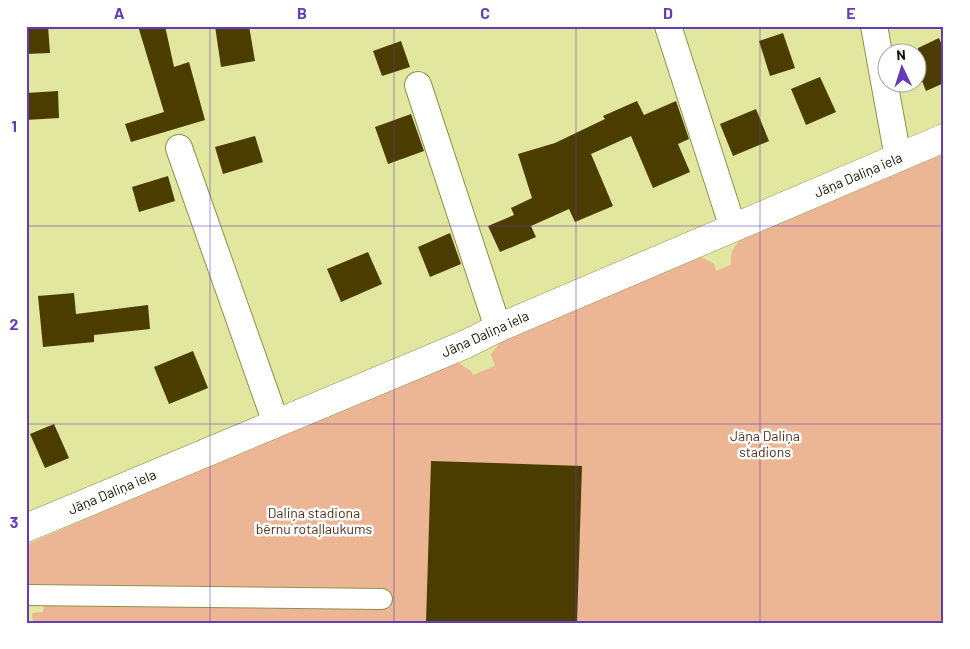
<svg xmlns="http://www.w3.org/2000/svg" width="970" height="649" font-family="Barlow,sans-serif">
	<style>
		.green { fill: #ecb594 }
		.building { fill: #4b3c00 }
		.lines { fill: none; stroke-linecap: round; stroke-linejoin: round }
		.pedestrian-casing { stroke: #8e924d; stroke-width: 22 }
		.minor-casing { stroke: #8e924d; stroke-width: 28 }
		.tertiary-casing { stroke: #8e924d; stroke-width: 29 }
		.pedestrian { stroke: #fff; stroke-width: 20 }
		.minor { stroke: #fff; stroke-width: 26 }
		.tertiary { stroke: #fff; stroke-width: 28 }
		.grid { fill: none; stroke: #623db5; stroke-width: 1; stroke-opacity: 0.55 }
		.labels { text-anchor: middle; stroke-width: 5; stroke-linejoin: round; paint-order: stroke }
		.street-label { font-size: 14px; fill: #151600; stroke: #fff }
		.park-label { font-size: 14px; fill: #533018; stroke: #fff }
		.neatline { fill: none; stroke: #623db5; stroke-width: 2 }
		.grid-label { font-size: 16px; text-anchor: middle; font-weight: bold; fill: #623db5 }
	</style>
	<rect width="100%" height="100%" fill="#e1e79f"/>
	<!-- green -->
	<path class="green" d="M944,151V623H26L33,621L32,613L43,612L46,585L26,586V545L278,436L456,361L471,371L473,375L495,366L491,354L500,343L549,319L698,255L714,264L716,271L731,265C729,251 736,244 745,235Z"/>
	<!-- building -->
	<g class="building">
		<polygon points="26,26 48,26 50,53 26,54"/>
		<polygon points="138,26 165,26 174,67 189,62 205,120 131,142 125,124 164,112"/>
		<polygon points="215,26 249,26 255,61 221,67"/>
		<polygon points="783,33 795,68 770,76 759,41"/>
		<polygon points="939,38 944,50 944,83 926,91 918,71 918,48"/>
		<polygon points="401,41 410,67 382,76 373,51"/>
		<polygon points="820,77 836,112 806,125 791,89"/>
		<polygon points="58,91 59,118 26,120 26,93"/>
		<polygon points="637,101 644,115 676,101 689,139 678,144 690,172 653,188 631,136 591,154 613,206 575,222 569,209 531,226 536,237 500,252 488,226 514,215 511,208 532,198 518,154 555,143 605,119 603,116"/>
		<polygon points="756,109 769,141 733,156 720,124"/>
		<polygon points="411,114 424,151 388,164 375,127"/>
		<polygon points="255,136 263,162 223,174 215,147"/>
		<polygon points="168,176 175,201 139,212 132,187"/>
		<polygon points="450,233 461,264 430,277 418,247"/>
		<polygon points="368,252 382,284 341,302 327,269"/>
		<polygon points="74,293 76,314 148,305 150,329 94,335 94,342 43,347 38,296"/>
		<polygon points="193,351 208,388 169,404 154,367"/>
		<polygon points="54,424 69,458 45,468 30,434"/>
		<polygon points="431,461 582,466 577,623 426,623"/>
	</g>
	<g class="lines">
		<defs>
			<polyline id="pedestrian" points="26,595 382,599"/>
			<g id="minor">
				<polyline points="668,26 733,228"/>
				<polyline points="874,26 898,158"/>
				<polyline points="418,85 498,328"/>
				<polyline points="179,148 276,423"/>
			</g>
			<polyline id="tertiary" points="26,528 466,344 498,328 944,138"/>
		</defs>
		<!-- pedestrian casing -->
		<use href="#pedestrian" class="pedestrian-casing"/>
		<!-- minor casing -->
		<use href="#minor" class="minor-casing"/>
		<!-- tertiary casing -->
		<use href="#tertiary" class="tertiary-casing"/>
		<!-- pedestrian -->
		<use href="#pedestrian" class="pedestrian"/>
		<!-- minor -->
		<use href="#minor" class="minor"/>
		<!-- tertiary -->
		<use href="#tertiary" class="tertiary"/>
	</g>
	<!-- grid -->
	<path class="grid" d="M210,26V623M394,26V623M576,26V623M760,26V623M26,226H944M26,424H944"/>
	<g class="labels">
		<!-- street labels -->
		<g class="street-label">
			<text transform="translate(858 175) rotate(-23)" y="5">Jāņa Daliņa iela</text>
			<text transform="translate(485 334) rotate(-24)" y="5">Jāņa Daliņa iela</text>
			<text transform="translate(112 492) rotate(-23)" y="5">Jāņa Daliņa iela</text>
		</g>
		<!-- park labels -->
		<g class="park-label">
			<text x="765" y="441">Jāņa Daliņa<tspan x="765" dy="16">stadions</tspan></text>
			<text x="314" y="518">Daliņa stadiona<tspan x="314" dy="16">bērnu rotaļlaukums</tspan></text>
		</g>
	</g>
	<!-- border -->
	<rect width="970" height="649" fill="none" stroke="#ffffff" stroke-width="55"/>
	<!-- north arrow -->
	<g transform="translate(902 68) rotate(356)"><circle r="24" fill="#ffffff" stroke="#a1a299"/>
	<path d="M0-4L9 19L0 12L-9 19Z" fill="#623db5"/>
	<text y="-8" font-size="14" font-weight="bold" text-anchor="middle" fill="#151600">N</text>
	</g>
	<rect x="28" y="28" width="914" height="594" class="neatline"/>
	<g class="grid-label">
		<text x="119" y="19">A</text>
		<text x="302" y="19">B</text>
		<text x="485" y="19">C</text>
		<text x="668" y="19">D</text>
		<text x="851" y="19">E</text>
		<text x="14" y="132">1</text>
		<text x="14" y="330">2</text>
		<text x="14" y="528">3</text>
	</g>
</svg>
